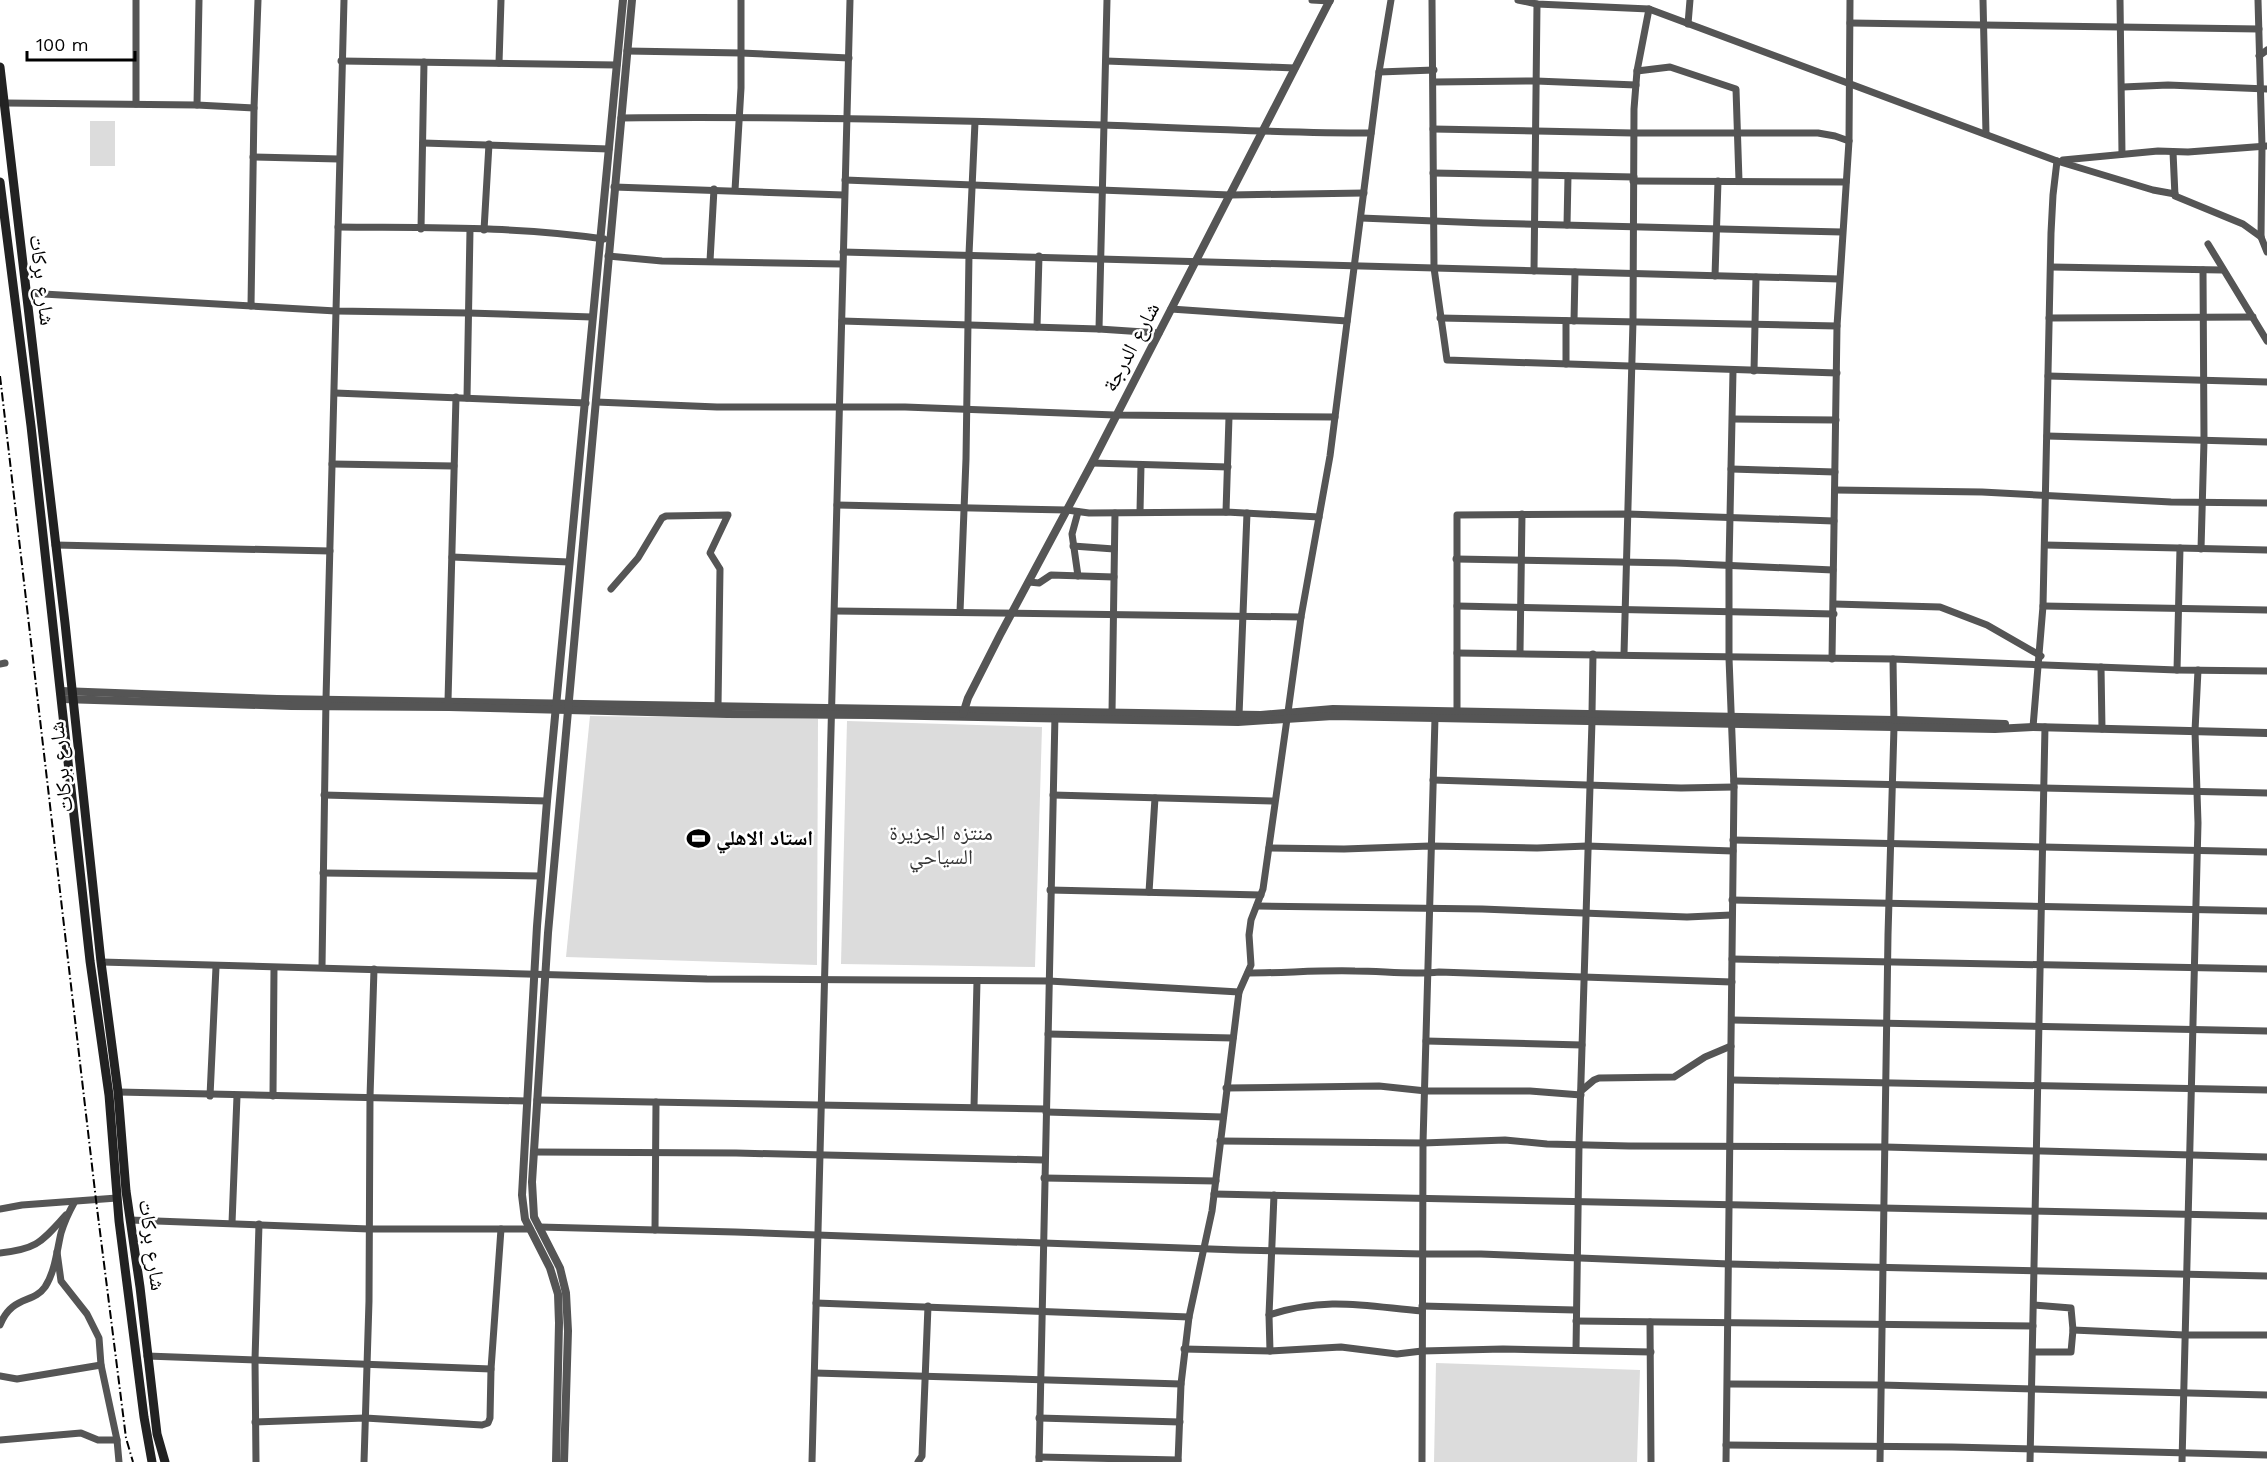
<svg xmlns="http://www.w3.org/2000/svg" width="2267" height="1462" font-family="'Work Sans','Noto Naskh Arabic',sans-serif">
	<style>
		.green { fill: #dcdcdc }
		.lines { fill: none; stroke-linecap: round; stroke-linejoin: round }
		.minor { stroke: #555; stroke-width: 7 }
		.tertiary { stroke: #555; stroke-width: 8 }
		.secondary { stroke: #222; stroke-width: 9 }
		.rail { stroke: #000; stroke-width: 2; stroke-dasharray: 9 3 1.5 3; stroke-linecap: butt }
		.labels { text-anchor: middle; stroke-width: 5; stroke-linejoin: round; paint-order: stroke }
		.street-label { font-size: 21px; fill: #000; stroke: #fff }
		.park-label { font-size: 21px; fill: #333; stroke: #fff }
		.poi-label { font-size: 21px; font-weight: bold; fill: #000; stroke: #fff; text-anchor: start }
	</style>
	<rect width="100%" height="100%" fill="#fff"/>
	<!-- green -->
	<g class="green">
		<rect x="90" y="121" width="25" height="45"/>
		<polygon points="590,716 818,719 817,965 566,957"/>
		<polygon points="847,721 1042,727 1035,967 841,964"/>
		<polygon points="1436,1363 1640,1370 1637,1462 1434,1462"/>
	</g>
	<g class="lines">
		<!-- minor -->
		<g class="minor">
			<polyline points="1312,0 1330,1"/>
			<polyline points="1432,0 1434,268 1447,360 1837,373"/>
			<polyline points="1518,0 1537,4 1649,9 2057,161 2153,190 2175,194"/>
			<polyline points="1983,0 1986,134"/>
			<polyline points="2120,0 2122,154"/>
			<polyline points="2258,0 2262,146 2261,237 2267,252"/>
			<polyline points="1850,23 2259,29"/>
			<polyline points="1688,24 1690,0"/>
			<polyline points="627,51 741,53 849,58"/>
			<polyline points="2259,56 2267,50"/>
			<polyline points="341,61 617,65"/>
			<polyline points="1106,61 1295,68"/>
			<polyline points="499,63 501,0"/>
			<polyline points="1637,71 1670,67 1736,89 1739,181"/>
			<polyline points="1379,72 1434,70"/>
			<polyline points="1434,82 1536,81 1636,85"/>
			<polyline points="2123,87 2168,85 2267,89"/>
			<polyline points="5,103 197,105 254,108"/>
			<polyline points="136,104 136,0"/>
			<polyline points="197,105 199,0"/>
			<path d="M621,118C781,116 942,120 1103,125C1192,128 1281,133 1371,133"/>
			<polyline points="1433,129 1633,133 1818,133 1835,136 1849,141"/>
			<polyline points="423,143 609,149"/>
			<polyline points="2173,152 2175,196 2243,224 2261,237"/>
			<polyline points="253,157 339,159"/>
			<polyline points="2063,160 2158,151 2188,152 2267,146"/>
			<polyline points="1433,173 1634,177"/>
			<polyline points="845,180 1230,195 1364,193"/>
			<polyline points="1633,181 1846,182"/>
			<polyline points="614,187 844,195"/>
			<polyline points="735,190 741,88 741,0"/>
			<polyline points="1361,218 1483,223 1842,232"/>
			<polyline points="1567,225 1568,176"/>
			<path d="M338,227C426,228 517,226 604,239"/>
			<polyline points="421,229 424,62"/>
			<polyline points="484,230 489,144"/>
			<polyline points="2208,244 2267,341"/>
			<polyline points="843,252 1839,279"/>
			<polyline points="608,256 662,261 842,264"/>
			<polyline points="710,261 714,189"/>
			<polyline points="2051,267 2222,270"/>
			<polyline points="1534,271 1537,4"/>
			<polyline points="1715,276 1718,181"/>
			<polyline points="26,293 336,311 468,313 592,317"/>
			<polyline points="251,306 254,108 258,0"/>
			<polyline points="1171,309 1347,321"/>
			<polyline points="1440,318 1837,326"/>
			<polyline points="2049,318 2253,317"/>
			<polyline points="842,321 1099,329 1159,333"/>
			<polyline points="1574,321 1575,272"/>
			<polyline points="1037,327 1039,256"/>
			<polyline points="1099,329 1107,0"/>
			<polyline points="1566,364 1566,321"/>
			<polyline points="1754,371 1756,277"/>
			<polyline points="2048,376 2267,382"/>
			<polyline points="335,393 586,403"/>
			<polyline points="467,398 470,230"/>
			<polyline points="596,402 717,407 905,407 1115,415 1335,417"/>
			<polyline points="1733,419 1836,420"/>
			<polyline points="2047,436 2267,442"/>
			<polyline points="1092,463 1228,467"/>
			<polyline points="332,464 454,466"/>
			<polyline points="1731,469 1835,472"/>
			<polyline points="1835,490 1982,492 2171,502 2267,503"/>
			<polyline points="837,505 1067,510 1089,513 1226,512 1319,517"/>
			<polyline points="1078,512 1072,534 1078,576"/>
			<polyline points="1140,512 1141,465"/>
			<polyline points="1226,512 1229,417"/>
			<polyline points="55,545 330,551"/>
			<polyline points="2045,545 2267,550"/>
			<polyline points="1073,546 1114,549"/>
			<polyline points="2201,549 2204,441 2203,270"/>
			<polyline points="452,557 569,562"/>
			<polyline points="1456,559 1676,563 1833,570"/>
			<polyline points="1029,582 1039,583 1051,575 1114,577"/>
			<polyline points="611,589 638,558 662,518 666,516 728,515 710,553 720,569 718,706"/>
			<polyline points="1834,604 1940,607 1987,625 2041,656"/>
			<polyline points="1457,606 1834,614"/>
			<polyline points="2043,606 2267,610"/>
			<polyline points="835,611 1301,617"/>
			<polyline points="960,612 966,459 969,254 975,122"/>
			<polyline points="1520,652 1522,514"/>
			<polyline points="1457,653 1893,659 2177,670 2267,671"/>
			<polyline points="1624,654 1633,321 1634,109 1637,71 1649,9"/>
			<polyline points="1832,659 1837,326 1849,141 1850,0"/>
			<polyline points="0,664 5,663"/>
			<polyline points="2101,667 2102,729"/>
			<polyline points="2177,670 2180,548"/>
			<polyline points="448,701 456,397"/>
			<polyline points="1457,711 1457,515 1628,514 1834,521"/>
			<polyline points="1288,712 1301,617 1330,456 1379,72 1391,0"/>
			<polyline points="1112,713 1115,513"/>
			<polyline points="1592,713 1593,654"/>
			<polyline points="1239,715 1247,513"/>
			<polyline points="2033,727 2043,606 2051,233 2053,195 2057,161"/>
			<polyline points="1433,780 1681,788 1734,787"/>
			<polyline points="1734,781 2267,793"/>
			<polyline points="324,795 547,801"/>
			<polyline points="1053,795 1274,801"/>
			<polyline points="1733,840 2267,852"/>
			<polyline points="1269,848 1344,849 1430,846 1537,848 1587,846 1733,851"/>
			<polyline points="323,873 541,876"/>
			<polyline points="1050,890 1261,895"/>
			<polyline points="1149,892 1155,798"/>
			<polyline points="1732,900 2267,911"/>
			<polyline points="1257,906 1482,909 1687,917 1731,915"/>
			<polyline points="1732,959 2267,969"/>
			<polyline points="101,962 707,979 1049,981 1239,992"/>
			<polyline points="322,967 326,699 344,0"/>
			<path d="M1248,973C1284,973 1319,970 1355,971C1383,971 1411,975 1439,972L1732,982"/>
			<polyline points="1732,1020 2267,1031"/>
			<polyline points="1048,1034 1233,1038"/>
			<polyline points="1426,1041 1582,1045"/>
			<polyline points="1732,1080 2267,1090"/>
			<polyline points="1226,1088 1379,1086 1426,1091 1530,1091 1581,1095"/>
			<polyline points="1581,1091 1594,1080 1599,1078 1674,1077 1705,1057 1731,1046"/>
			<polyline points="118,1092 527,1101"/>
			<polyline points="210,1096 216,967"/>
			<polyline points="273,1096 274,968"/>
			<polyline points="537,1100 1046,1109"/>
			<polyline points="974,1107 977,981"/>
			<polyline points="1046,1112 1223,1117"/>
			<polyline points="1220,1141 1423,1143 1505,1140 1547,1144 1629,1146 1885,1147 2267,1157"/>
			<polyline points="534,1152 736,1153 1044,1160"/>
			<polyline points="1044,1178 1216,1181"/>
			<polyline points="1214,1194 2267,1216"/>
			<polyline points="0,1209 22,1205 117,1198"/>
			<polyline points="130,1220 369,1229 530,1229"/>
			<polyline points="232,1223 237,1096"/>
			<polyline points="539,1227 735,1232 1238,1250 1424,1254 1481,1254 1729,1264 2267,1276"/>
			<polyline points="655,1230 656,1102"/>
			<polyline points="57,1252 61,1281 87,1314 99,1338 101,1365 117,1440 119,1462"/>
			<path d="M0,1253C38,1249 41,1242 66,1215"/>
			<polyline points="816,1303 1189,1317"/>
			<polyline points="1422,1306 1575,1310"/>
			<path d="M1269,1315C1326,1296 1365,1306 1422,1311"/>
			<polyline points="1576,1321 2033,1326"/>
			<polyline points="1650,1322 1651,1462"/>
			<path d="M0,1325C12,1295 33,1304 45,1287C55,1272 57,1250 61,1233C64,1223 69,1212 74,1203"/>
			<polyline points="2073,1330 2184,1335 2267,1335"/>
			<polyline points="1184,1349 1270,1351 1341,1347 1397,1354 1422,1351 1503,1349 1651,1352"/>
			<polyline points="1576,1350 1579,1145 1592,721"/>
			<polyline points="1270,1351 1269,1315 1274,1195"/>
			<polyline points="2033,1352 2071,1352 2073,1330 2071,1308 2034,1305"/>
			<polyline points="147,1356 491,1369"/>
			<polyline points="815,1373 1181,1384"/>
			<polyline points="0,1376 17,1379 101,1365"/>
			<polyline points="1728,1384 1881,1385 2267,1395"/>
			<polyline points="1039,1418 1180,1422"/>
			<polyline points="255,1422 365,1418 482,1425 488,1423 490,1418 491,1369 501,1229"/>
			<polyline points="0,1440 81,1433 98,1440 117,1440"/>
			<polyline points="1726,1445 1952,1447 2267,1455"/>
			<polyline points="1039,1457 1178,1460"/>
			<polyline points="256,1462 255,1360 259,1224"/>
			<polyline points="364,1462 369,1301 370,1097 374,969"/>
			<polyline points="812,1462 850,0"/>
			<polyline points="918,1462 922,1456 928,1306"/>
			<polyline points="1039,1462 1055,715"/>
			<polyline points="1178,1462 1181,1384 1189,1317 1212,1211 1239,992 1251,965 1249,935 1251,920 1263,889 1287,719"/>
			<polyline points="1422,1462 1423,1143 1435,718"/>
			<polyline points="1726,1462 1734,787 1729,658 1729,565 1733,371"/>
			<polyline points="1880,1462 1888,935 1894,727 1893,659"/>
			<polyline points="2030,1462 2045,727"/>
			<polyline points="2182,1462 2198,823 2195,731 2198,670"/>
		</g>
		<!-- tertiary -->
		<g class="tertiary">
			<polyline points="61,691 277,699 1261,715 1333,709 1894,720 2005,724"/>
			<polyline points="62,699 291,706 449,707 727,714 871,715 1238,722 1333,716 1995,729 2033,727 2267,733"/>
			<polyline points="963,714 968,698 1000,635 1092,463 1330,0"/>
			<polyline points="556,1462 559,1323 558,1294 550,1268 525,1219 522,1195 537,926 547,801 623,0"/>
			<polyline points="564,1462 568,1331 566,1293 560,1268 534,1217 532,1182 548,933 632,0"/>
		</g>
		<!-- secondary -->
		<g class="secondary">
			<polyline points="0,67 65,623 101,962 118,1092 126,1191 140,1287 157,1434 165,1462"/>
			<polyline points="0,182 31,426 90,961 109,1095 119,1221 144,1417 152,1462"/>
		</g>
		<!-- rail -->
		<polyline class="rail" points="0,376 96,1200 126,1438 133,1462"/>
	</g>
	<!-- icons -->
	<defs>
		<symbol id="stadium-bare" viewBox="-9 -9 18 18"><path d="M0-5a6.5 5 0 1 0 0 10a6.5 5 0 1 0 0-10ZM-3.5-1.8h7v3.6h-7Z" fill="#000" stroke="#fff" stroke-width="2.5" paint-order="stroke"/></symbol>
	</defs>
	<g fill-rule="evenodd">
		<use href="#stadium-bare" x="682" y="822" width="33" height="33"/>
	</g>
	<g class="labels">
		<!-- street labels -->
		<g class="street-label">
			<text transform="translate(42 280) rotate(83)" y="7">شارع بركات</text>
			<text transform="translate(1131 347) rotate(-62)" y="7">شارع الدرجة</text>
			<text transform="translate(61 767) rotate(-96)" y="7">شارع بركات</text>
			<text transform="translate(152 1245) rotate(82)" y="7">شارع بركات</text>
		</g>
		<!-- park labels -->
		<g class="park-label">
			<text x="941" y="840">منتزه الجزيرة<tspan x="941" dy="24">السياحي</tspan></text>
		</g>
		<!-- poi labels -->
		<g class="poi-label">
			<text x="716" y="845">استاد الاهلي</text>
		</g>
	</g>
	<!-- scale -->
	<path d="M27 51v9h108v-9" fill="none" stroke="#000000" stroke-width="3"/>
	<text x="36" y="51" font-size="18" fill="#000000" stroke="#ffffff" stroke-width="4.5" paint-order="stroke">100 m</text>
</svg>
